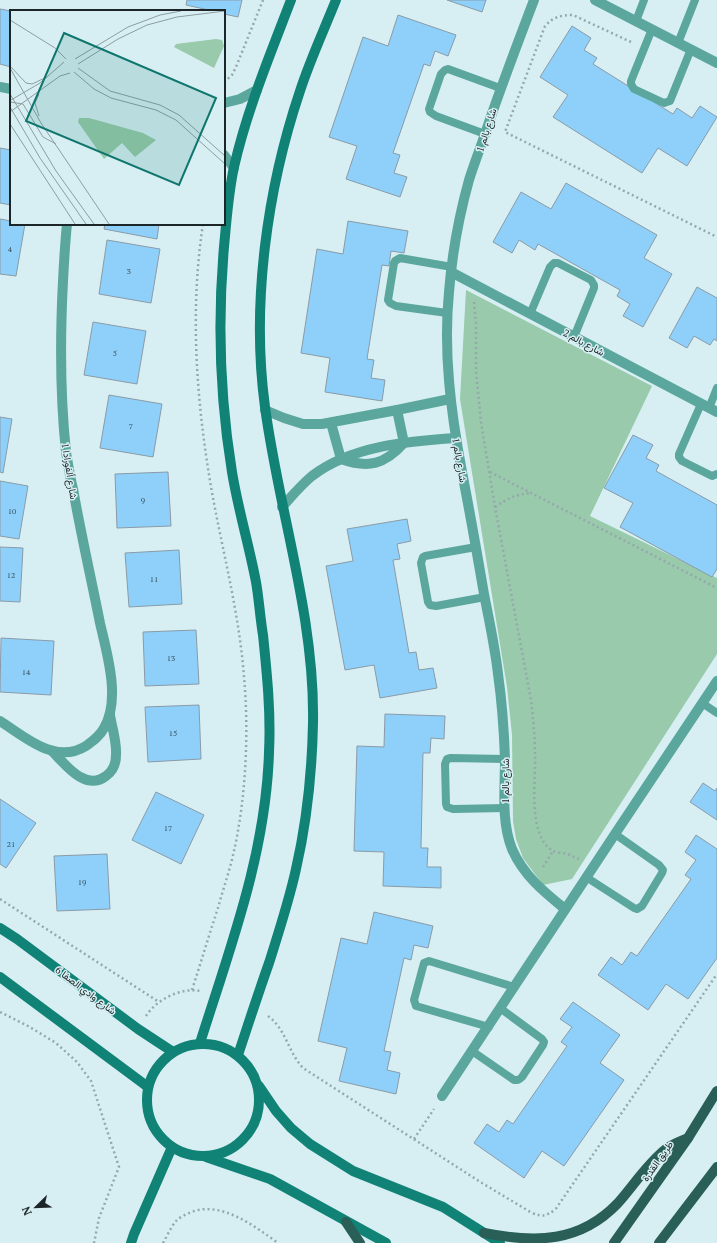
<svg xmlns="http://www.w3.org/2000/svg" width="717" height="1243" font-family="'PT Serif',Vazirmatn,serif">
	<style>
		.green { fill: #98caab }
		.building { fill: #8ed0fa; stroke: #8a9ba7 }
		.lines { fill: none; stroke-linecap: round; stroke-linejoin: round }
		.path { stroke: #95a8ab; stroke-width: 2.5; stroke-dasharray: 2 3; stroke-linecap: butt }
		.lane { stroke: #5ca79d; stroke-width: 8 }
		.street { stroke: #5ca79d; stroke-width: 10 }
		.secondary { stroke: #118276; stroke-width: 10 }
		.primary { stroke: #2a5f58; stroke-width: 10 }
		.labels { text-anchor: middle; stroke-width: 3; stroke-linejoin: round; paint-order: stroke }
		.number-label { font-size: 8px; fill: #38505c }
		.street-label { font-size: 10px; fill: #1c2527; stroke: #d7eff3 }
		.inset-road { fill: none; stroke: #8c9ea1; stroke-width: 1 }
		.view { fill: #0f766e; fill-opacity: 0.15; stroke: #0f766e; stroke-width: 2 }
		.inset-edge { fill: none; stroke: #1c2527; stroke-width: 2 }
	</style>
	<rect width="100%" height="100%" fill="#d7eff3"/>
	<!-- green -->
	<polygon class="green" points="466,290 652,386 590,516 717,578 717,654 572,879 543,885 523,858 516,839 513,821 512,735 507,687 460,399"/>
	<!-- building -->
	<g class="building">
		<polygon points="187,0 242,0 238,17 224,14 224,11 213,11 186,5"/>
		<polygon points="447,0 486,0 482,12"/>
		<polygon points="0,9 11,11 11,67 0,64"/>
		<polygon points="398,15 456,35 448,56 435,51 430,66 424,64 393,153 400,155 394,173 407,177 400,197 346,179 357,146 329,137 363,37 388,46"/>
		<polygon points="572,26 591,38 584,50 597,58 593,64 673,114 677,108 692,118 700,106 717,117 687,166 658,148 642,173 553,117 568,95 540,77"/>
		<polygon points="0,148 11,150 11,205 0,203"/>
		<polygon points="566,183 657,235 644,258 672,274 643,327 623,316 630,304 617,296 620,290 538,244 535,250 519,240 512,253 493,242 521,192 551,209"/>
		<polygon points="0,219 11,221 11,224 25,224 16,276 0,274"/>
		<polygon points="348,221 408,231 404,253 391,251 389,266 382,265 367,359 374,360 371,378 385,380 382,401 325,392 330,358 301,353 317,249 343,254"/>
		<polygon points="105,224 159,224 157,239 104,229"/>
		<polygon points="107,240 160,249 151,303 99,294"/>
		<polygon points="697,287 717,298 717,341 714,339 710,345 694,336 687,348 669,338"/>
		<polygon points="93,322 146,331 137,384 84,375"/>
		<polygon points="109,395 162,404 153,457 100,448"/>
		<polygon points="0,417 12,419 3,473 0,472"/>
		<polygon points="633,435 653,445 646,458 659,465 656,471 717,505 717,569 712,577 620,527 633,503 604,488"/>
		<polygon points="168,472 171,526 117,528 115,474"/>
		<polygon points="0,481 28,486 19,539 0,536"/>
		<polygon points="407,519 411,541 397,544 400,559 393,560 409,653 416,652 419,670 433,668 437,688 380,698 374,665 345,670 326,566 353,561 347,529"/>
		<polygon points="0,547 23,548 20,602 0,601"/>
		<polygon points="179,550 182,604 129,607 125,553"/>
		<polygon points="196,630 199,684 145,686 143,632"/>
		<polygon points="1,638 54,641 51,695 0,692"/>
		<polygon points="199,705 201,759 148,762 145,707"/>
		<polygon points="385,714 445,716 444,739 431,738 430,753 423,753 421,848 428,848 427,867 441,867 441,888 383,886 384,852 354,851 357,746 384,747"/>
		<polygon points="703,783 715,791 717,788 717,820 690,802"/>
		<polygon points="156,792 204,815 181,864 132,840"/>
		<polygon points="0,799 36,823 6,868 0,864"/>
		<polygon points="696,835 717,849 717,958 688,999 666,984 648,1010 598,975 611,957 622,965 631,952 637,956 691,879 685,875 696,860 685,852"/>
		<polygon points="107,854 110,909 57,911 54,856"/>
		<polygon points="374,912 433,926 428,948 414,945 411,960 404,958 384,1051 391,1052 387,1070 400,1073 396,1094 339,1081 347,1048 318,1041 341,938 367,944"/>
		<polygon points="573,1002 620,1035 600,1063 624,1080 564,1166 542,1151 524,1178 474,1143 487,1124 499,1132 507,1120 513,1124 567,1046 561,1042 572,1027 560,1019"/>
	</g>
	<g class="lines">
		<!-- path -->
		<g class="path">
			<path d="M631,42L573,15C561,15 553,17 545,26L505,132L717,237"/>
			<polyline points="224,82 232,75 236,67 263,0"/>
			<path d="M474,302L476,325V371L481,422L495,507L531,700C533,718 535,737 535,755C536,780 527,836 553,851C557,853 563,853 568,854C572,856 575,858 579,859"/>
			<polyline points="490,472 717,588"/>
			<path d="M495,507C507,499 516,494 531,493"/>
			<polyline points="543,867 553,851"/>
			<polyline points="0,899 159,1002"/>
			<path d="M192,990C201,962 209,935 218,908C223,889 230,870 234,851C246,797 249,732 244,677C239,610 221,546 210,481C196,396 190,309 203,224"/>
			<polyline points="0,1012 28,1026 56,1043 77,1062 91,1081 119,1167 99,1218 94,1243"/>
			<path d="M146,1016C156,1000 181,987 200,991"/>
			<path d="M268,1016C286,1029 288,1052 303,1068L482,1183L532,1213C543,1217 545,1216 555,1210L717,974"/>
			<polyline points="414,1139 434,1109"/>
			<path d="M163,1243C167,1236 171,1227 176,1221C179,1218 184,1215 189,1213C220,1199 254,1226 278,1243"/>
		</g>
		<!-- lane -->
		<g class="lane">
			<polyline points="636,21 644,0"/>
			<polyline points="652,29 631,81 631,84 634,89 664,103 670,101 691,49"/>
			<polyline points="678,43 695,0"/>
			<polyline points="485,134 436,116 430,112 429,109 441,74 445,70 448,69 500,88"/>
			<polyline points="447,313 396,306 390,303 388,300 394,263 395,261 400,258 452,267"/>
			<polyline points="530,314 550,267 554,263 558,263 591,280 594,285 594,288 574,337"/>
			<polyline points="701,404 679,454 679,457 682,461 712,476 717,474"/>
			<polyline points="709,408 717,388"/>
			<polyline points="476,547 425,556 423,557 421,563 428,602 430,605 436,606 485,597"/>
			<polyline points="702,703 717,713"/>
			<polyline points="505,808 453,809 447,807 446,804 445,764 447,759 450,758 505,759"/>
			<polyline points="586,877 634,908 637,909 642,906 662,873 663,870 659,865 615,834"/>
			<polyline points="489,1027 416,1006 414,1000 424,963 429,961 514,987"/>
			<path d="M472,1051L514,1080C518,1080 519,1080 522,1077L543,1045L544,1042L542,1039L500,1008"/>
		</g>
		<!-- street -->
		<g class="street">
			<path d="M534,0C517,45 500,89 485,134C480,149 474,164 469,180C459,216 452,254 449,292C443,352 451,413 462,472C470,513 477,553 484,594C489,620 495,647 498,674C502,702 504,731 505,759C505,789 501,821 512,849C523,875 544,892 565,909"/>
			<polyline points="595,0 717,63"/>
			<polyline points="0,87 11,89"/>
			<polyline points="224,103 240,99 257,90"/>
			<polyline points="224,155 234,168"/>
			<polyline points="451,272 717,412"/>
			<polyline points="265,410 284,418 303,424 322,424 397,410 450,399"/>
			<polyline points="331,423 341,459"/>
			<path d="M341,459C369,469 385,464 404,443L397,410"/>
			<path d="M282,507C292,496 301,485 312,476C351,446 408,441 456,438"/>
			<path d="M0,721C25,737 55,765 86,746C93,741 100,736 104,728C121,699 107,654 100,623C91,578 81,534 73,489C70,477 68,464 66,452C60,395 60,338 63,281C64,262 65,243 67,224"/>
			<path d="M52,751C65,764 85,792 106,776C113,771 116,765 116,755C117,742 112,728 110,715"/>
			<polyline points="442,1096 615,834 717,681"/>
		</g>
		<!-- secondary -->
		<g class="secondary">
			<polyline points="0,928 17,939 138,1029 173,1052"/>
			<polyline points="0,977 148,1087"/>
			<path d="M200,1043C230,948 266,854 269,752C271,713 267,674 263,635C260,617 259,599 256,582C249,545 238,509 232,472C219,392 217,317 225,236C227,214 229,190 234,167C247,110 270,55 291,0"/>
			<circle cx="203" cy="1100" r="56"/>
			<path d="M238,1055C248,1025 258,994 269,963C279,931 289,901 296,869C307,821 312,772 313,723C315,616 279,512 265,407C251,304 267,189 300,91C310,60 324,30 336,0"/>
			<polyline points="259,1086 276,1111 291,1128 310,1144 353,1171 443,1207 500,1243"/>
			<polyline points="206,1157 270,1179 386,1243"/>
			<polyline points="131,1243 134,1234 172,1147"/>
		</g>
		<!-- primary -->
		<g class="primary">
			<polyline points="346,1222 360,1243"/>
			<path d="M484,1233C535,1243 580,1243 618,1203C634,1185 647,1164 666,1149C672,1144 681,1141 688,1138"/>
			<polyline points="614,1243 688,1138 717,1091"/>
			<polyline points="659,1243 717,1167"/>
		</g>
	</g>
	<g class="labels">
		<!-- number labels -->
		<g class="number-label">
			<text x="10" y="252">4</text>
			<text x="129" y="274">3</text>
			<text x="115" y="356">5</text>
			<text x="131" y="429">7</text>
			<text x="143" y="503">9</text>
			<text x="12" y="514">10</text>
			<text x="11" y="578">12</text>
			<text x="154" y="582">11</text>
			<text x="171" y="661">13</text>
			<text x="26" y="675">14</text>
			<text x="173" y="736">15</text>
			<text x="168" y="831">17</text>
			<text x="11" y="847">21</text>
			<text x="82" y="885">19</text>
		</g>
		<!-- street labels -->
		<g class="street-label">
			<text transform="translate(486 130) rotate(-72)" y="4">شارع بالم 1</text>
			<text transform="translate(584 342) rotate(28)" y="4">شارع بالم 2</text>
			<text transform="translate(460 460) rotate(80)" y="4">شارع بالم 1</text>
			<text transform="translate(70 471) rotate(81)" y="4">شارع ألفورادا 1</text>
			<text transform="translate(505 781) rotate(-90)" y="4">شارع بالم 1</text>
			<text transform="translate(86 990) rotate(37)" y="4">شارع وادي الصفا 6</text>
			<text transform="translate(657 1161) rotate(-55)" y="4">طريق القدرة</text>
		</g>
	</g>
	<!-- overview -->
	<g transform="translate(10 10)">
		<rect width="215" height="215" fill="#d7eff3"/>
		<path d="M206,29L212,30L214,36L204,58L164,37L166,34ZM69,108H79L133,123L146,130L125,147L112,133L94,149L68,112Z" fill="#98caab"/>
		<path class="inset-road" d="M0,10L45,38L56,49M65,49L118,17L150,5L171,1M68,54L108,29L137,15L167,7L215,1M0,56L16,73L22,74L37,67M0,58L31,113L99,214M68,58L100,81L150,95L169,105L215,146M64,62L84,79L101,88L146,100L166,110L215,154M0,84L46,161L84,214M29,84L25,93L29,106M1,90L30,73L54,52M0,92L13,94L33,127L46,134M0,97L30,148L76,214M0,102L50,66L60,63M0,114L65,214"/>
		<path class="view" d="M54,23L206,88L169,175L16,111Z"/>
		<rect width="215" height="215" class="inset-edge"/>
	</g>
	<!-- north arrow -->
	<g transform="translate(36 1207) rotate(247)" stroke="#d7eff3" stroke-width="3" paint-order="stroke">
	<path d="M0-3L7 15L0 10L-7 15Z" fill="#1c2527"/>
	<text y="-6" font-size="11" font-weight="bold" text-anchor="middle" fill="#1c2527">N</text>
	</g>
</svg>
